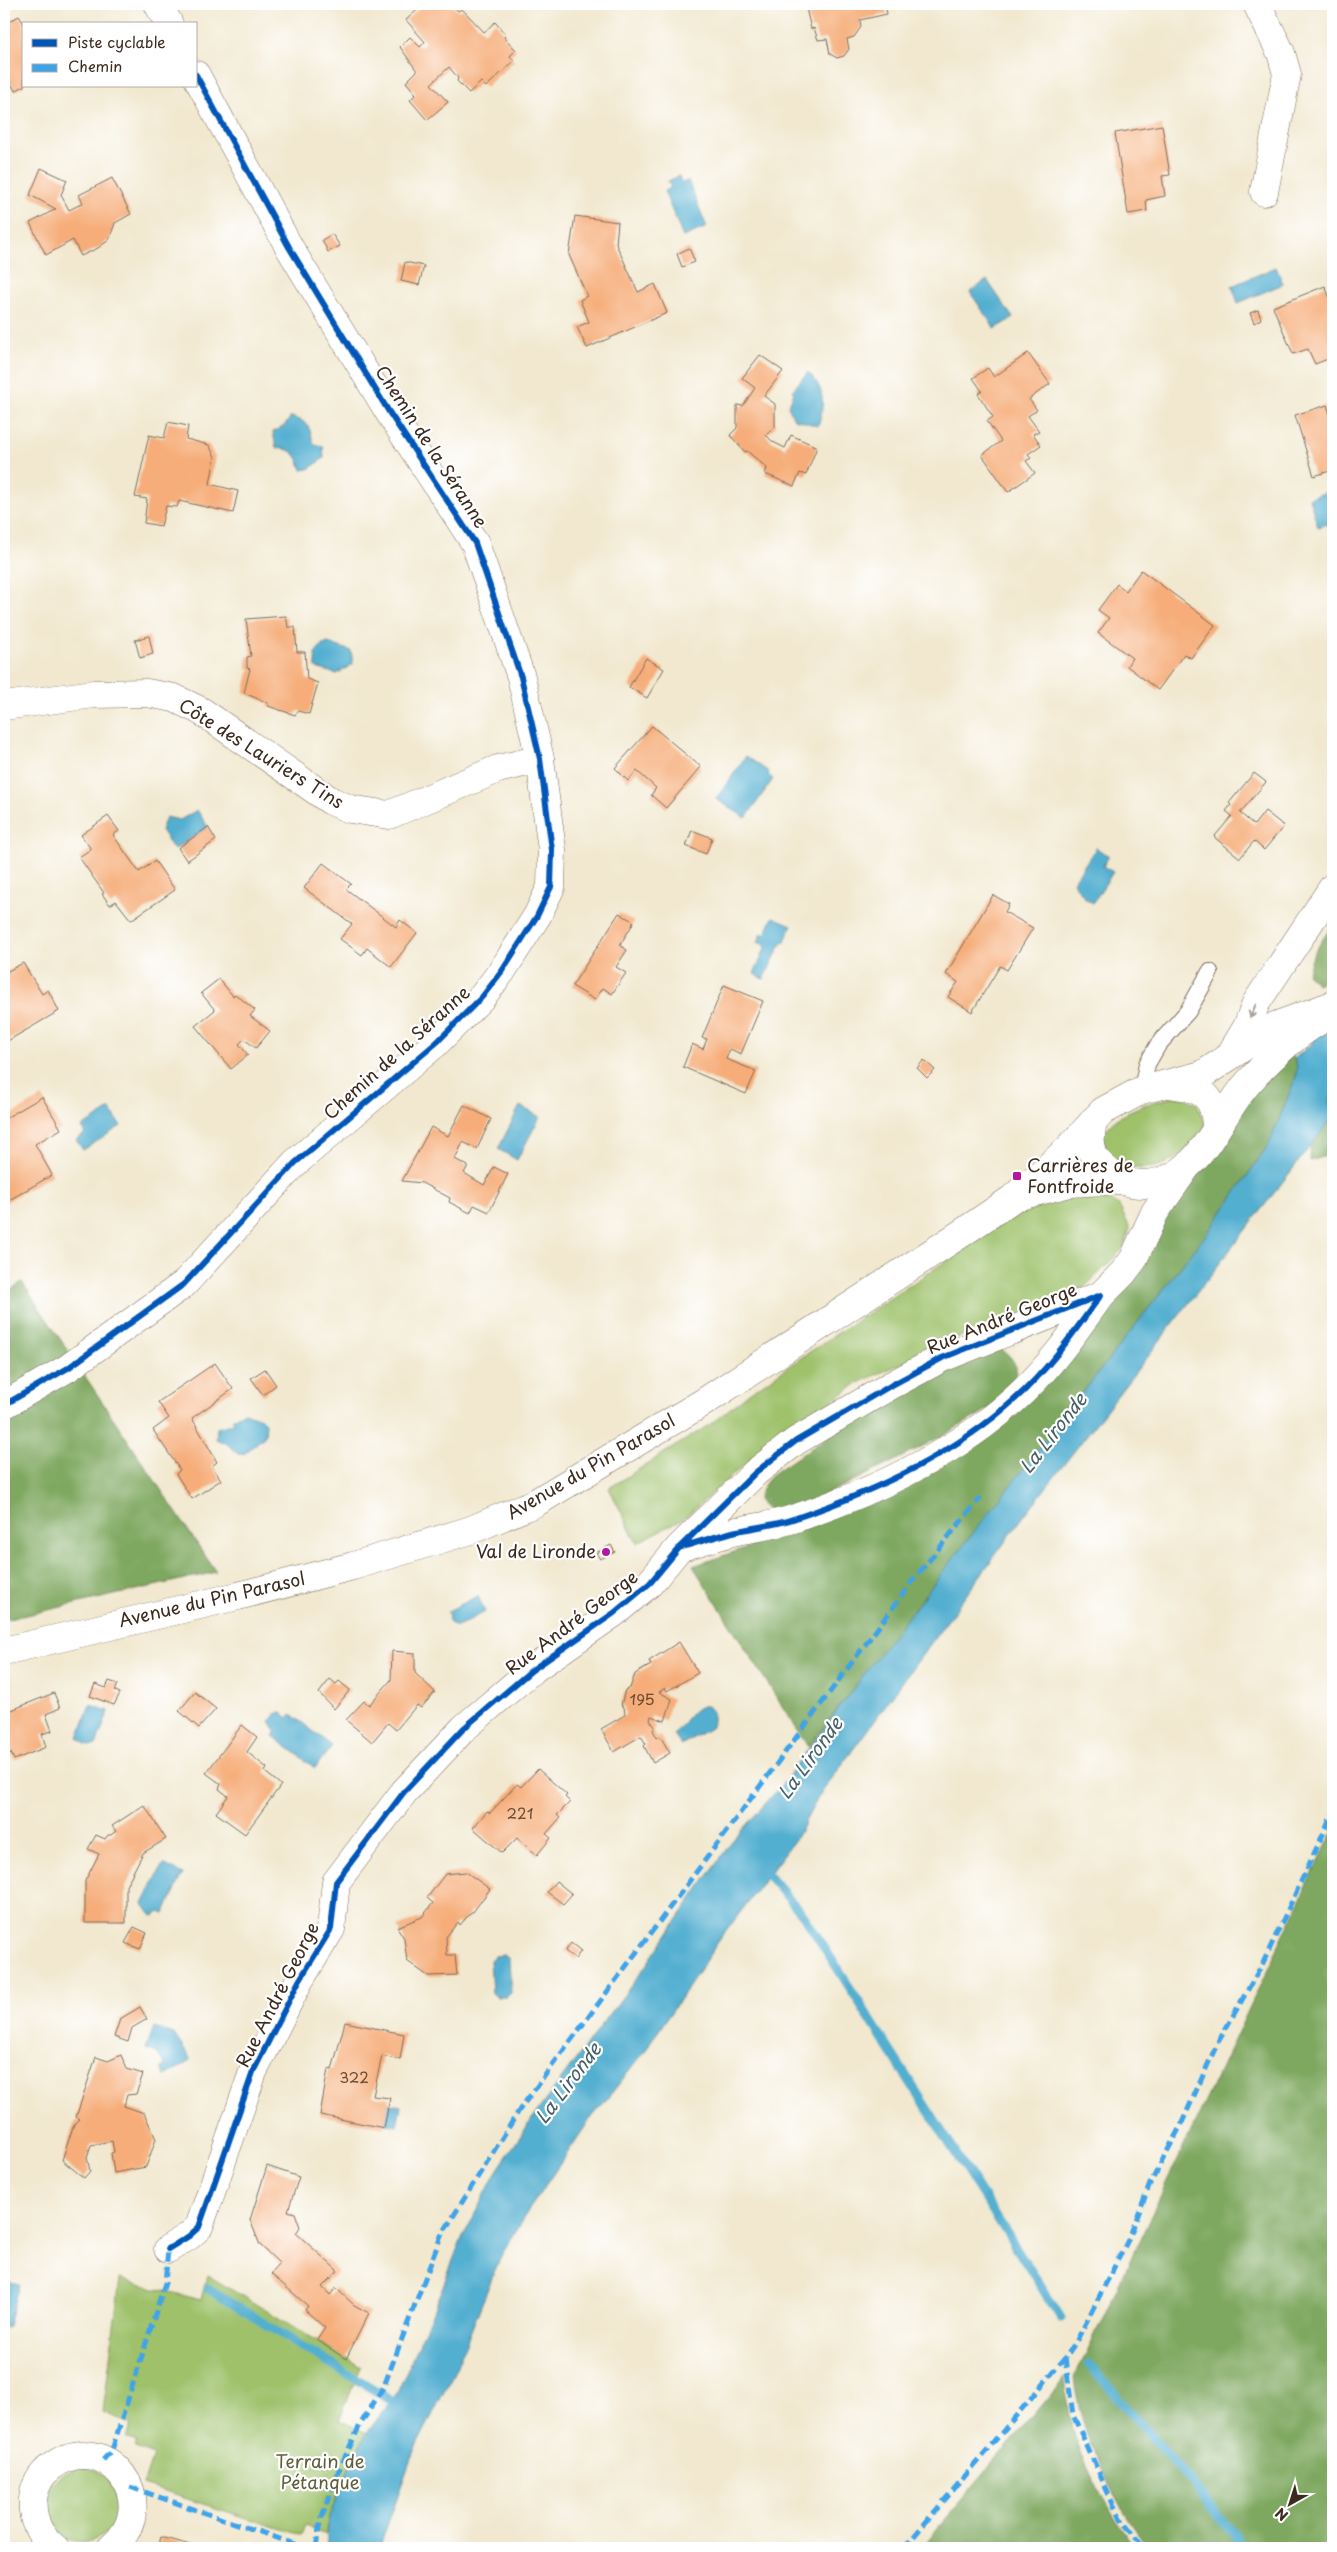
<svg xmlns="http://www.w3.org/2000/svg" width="1337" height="2552" font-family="'Playpen Sans',sans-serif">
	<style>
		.green { fill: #9ec16b; stroke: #6c7644 }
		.forest { fill: #7ea75f; stroke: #5c683e }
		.water { fill: #52afd0; stroke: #466c77 }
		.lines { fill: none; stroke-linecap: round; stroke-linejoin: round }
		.stream { stroke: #52afd0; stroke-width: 9 }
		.building { fill: #f6ad79 }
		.service-casing { stroke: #7b6c5c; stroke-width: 18 }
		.minor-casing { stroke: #7b6c5c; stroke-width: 29 }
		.tertiary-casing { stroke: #7b6c5c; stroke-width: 29 }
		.service { stroke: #fff; stroke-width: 16 }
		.minor { stroke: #fff; stroke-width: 28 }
		.tertiary { stroke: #fff; stroke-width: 28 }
		.quiet { stroke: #3fa3ea; stroke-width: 5; stroke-dasharray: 10 5; stroke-linecap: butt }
		.cycleway-casing { stroke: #fff; stroke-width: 9 }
		.cycleway { stroke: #0057b8; stroke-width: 6 }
		.oneway { stroke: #a79f9a }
		.poi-dot { fill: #b5179e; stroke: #fff; stroke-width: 2 }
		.labels { text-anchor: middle; stroke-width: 4.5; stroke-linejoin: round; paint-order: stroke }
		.number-label { font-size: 15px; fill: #6a4b35 }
		.street-label { font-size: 18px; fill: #3b2a1e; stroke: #fff }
		.poi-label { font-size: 18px; fill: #3b2a1e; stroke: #fff; text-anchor: start }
		.park-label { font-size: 18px; fill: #5e5f39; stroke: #fff }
		.water-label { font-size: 19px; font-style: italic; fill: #445f65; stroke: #fff }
	</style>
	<rect width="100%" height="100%" fill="#fff"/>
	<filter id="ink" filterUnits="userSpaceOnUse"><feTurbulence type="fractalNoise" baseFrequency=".02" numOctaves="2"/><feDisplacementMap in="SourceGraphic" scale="10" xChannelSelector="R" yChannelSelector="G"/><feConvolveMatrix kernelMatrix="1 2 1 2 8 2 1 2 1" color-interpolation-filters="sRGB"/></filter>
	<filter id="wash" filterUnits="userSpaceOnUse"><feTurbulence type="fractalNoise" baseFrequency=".0096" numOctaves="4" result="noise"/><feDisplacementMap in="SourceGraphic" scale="20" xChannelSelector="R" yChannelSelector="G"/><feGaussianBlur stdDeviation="1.12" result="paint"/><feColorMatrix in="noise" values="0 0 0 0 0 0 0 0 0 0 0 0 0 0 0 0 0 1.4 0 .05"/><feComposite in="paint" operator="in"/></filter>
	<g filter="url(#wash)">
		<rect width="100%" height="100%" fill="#f1e8cf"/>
		<!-- green -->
		<g class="green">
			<path d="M1174,1097L1185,1098L1197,1104L1206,1126C1198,1136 1189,1149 1180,1156C1160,1170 1124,1175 1108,1154C1104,1149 1104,1141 1102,1135C1118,1111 1147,1103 1174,1097Z"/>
			<polygon points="1098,1192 1119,1206 1130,1228 1123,1249 1085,1287 1026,1315 986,1325 856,1384 754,1456 684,1518 637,1543 609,1488 712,1423 749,1393 814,1349 1044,1196"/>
			<path d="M207,2275L361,2367L339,2420L367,2433C350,2464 333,2498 326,2534L305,2525L301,2535L143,2485L153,2455L135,2448L136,2442L126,2438L131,2424L103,2412L120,2279L201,2300Z"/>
			<circle cx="82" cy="2505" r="37"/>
		</g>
		<!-- forest -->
		<g class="forest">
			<polygon points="1333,924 1333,977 1317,984 1307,974 1314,953"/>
			<polygon points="1333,1035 1333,1154 1310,1161 1315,1043"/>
			<polygon points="1288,1046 1297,1066 1296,1077 1269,1144 1212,1227 808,1747 693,1566 786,1534 1001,1425"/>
			<polygon points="22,1282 216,1572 4,1620 4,1294"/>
			<path d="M996,1347C1014,1354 1025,1375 1009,1392C993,1409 969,1420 949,1432C896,1461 843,1487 788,1511C774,1512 767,1511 758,1500L762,1489L771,1475L857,1417L922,1380Z"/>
			<path d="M1333,1831V2548H1149C1116,2507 1079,2432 1074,2379Z"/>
			<path d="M1064,2378C1066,2391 1067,2406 1070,2419C1081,2462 1109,2514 1136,2548H921Z"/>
		</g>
		<!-- water -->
		<g class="water">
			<polygon points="679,176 681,183 688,181 707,227 683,237 664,191 671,188 668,181"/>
			<polygon points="1276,267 1283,284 1238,303 1232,286"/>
			<polygon points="987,280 1013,318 995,329 970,292"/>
			<path d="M808,372C825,388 825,405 818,426L794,419L788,406L794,393L792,391Z"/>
			<path d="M291,417C311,422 309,429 314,444L323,446L324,458L309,469L302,470C298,455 292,448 276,448L273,432L284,426Z"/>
			<polygon points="1327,492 1333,513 1333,522 1318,527 1309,498"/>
			<polygon points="328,643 351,651 353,664 337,674 316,668 315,653 321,646"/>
			<polygon points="746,756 769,772 768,775 773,779 746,818 716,799"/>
			<polygon points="197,810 208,827 174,850 161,830 166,817 180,820"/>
			<polygon points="1096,848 1109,856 1103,866 1113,872 1093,903 1085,898 1073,882"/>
			<polygon points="773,917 792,925 784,943 782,942 764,979 754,974 766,946 758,942 762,933 765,935"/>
			<polygon points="1333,973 1333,1093 1329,1100 1333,1117 1024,1516 819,1796 796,1838 718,1942 643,2054 589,2121 522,2220 500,2258 456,2368 413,2453 379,2548 326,2548 329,2516 353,2460 367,2433 397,2393 432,2314 459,2245 498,2169 539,2109 642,1971 732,1841 781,1786 885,1646 1212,1227 1269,1144 1296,1077 1297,1066 1294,1059 1312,1043"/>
			<polygon points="520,1106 540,1117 517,1160 498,1149"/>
			<polygon points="110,1109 121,1126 83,1150 76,1140 85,1134 82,1127"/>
			<polygon points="245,1412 261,1418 266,1423 265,1436 244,1454 238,1454 227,1444 216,1439 217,1428 234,1423 232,1419"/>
			<polygon points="478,1596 485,1612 456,1627 449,1622 448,1611"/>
			<polygon points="90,1705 109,1711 96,1745 88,1746 78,1738"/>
			<path d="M702,1706H707C714,1713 714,1717 712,1727L681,1745L674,1734C684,1725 690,1710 702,1706Z"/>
			<polygon points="276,1713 282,1713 288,1718 291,1714 332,1746 315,1768 273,1736 276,1731 270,1721"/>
			<polygon points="163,1864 183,1874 164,1914 160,1912 154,1916 150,1914 143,1904"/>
			<polygon points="504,1955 509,1959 511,1993 507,1997 497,1997 492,1993 490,1960 494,1956"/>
			<polygon points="154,2027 174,2034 191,2060 166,2076 161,2068 165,2065 157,2053 146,2049"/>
			<polygon points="370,2100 401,2106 397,2126 366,2119"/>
			<polygon points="4,2280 19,2284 8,2326 4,2328"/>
		</g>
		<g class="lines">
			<!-- stream -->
			<g class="stream">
				<polyline points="761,1867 804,1916 1061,2318"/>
				<polyline points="208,2289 400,2406"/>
				<polyline points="1089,2364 1199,2492 1244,2548"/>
			</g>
		</g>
		<g id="blocks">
			<!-- building -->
			<g class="building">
				<polygon points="424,4 451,4 458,11 462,9 484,32 495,22 506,35 504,37 516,50 510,56 514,61 486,87 481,82 469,93 457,81 458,78 449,67 431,84 448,102 427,120 410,100 416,94 406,82 417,71 400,47 410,37 420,47 425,42 406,20"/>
				<polygon points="805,4 885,4 887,14 860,20 861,27 854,37 847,39 849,49 844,56 837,58 830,54 827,39 818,40 814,28 811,29"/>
				<polygon points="19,16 24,24 24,86 15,91 4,70 4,24"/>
				<polygon points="1162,125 1170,175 1162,176 1165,196 1146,200 1147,211 1128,214 1115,133"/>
				<polygon points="41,168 67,180 61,195 69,210 83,203 79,195 112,178 131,214 115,223 109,240 98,248 81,256 73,240 46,255 30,223 56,209 30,195"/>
				<polygon points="575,216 618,222 616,244 638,292 655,284 667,313 587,348 577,327 589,322 580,300 587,296 569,255"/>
				<polygon points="332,234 340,246 328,252 322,240"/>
				<polygon points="689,248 695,262 682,267 677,254"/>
				<polygon points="405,262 424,266 419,285 401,281"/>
				<polygon points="1325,286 1333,306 1333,357 1315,364 1308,349 1293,354 1273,307"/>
				<polygon points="1258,310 1261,319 1254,323 1250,313"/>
				<polygon points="1028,353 1050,384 1029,399 1037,410 1028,416 1039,431 1033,434 1041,445 1028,454 1031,458 1026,461 1035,473 1008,492 982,455 1001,441 987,421 993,417 978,394 982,391 973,378 988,368 994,377"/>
				<polygon points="760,355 783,371 764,396 775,404 775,427 766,435 773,442 785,448 791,435 817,447 806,475 800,473 794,486 765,474 767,468 747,451 745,452 730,435 737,428 737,405 743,406 755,388 742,378"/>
				<polygon points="1327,405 1333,424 1333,470 1314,476 1295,415"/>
				<polygon points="168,422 188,426 186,439 209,445 215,457 210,484 238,491 233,513 179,501 177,507 166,506 161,526 144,523 147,499 135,497 149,435 164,438"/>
				<polygon points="1141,570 1215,625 1191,658 1184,654 1158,690 1127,666 1132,658 1098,633 1109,618 1098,610 1117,584 1126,591"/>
				<polygon points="286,616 288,627 295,627 297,652 305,652 307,679 318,683 309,714 298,711 295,715 268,706 268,703 244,693 250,669 247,668 247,657 251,656 246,619"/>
				<polygon points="149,636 153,654 140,658 135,640"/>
				<polygon points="646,658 664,669 647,698 629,687"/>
				<polygon points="652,726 701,767 666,808 651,795 656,788 637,771 628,781 615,768"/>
				<polygon points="1254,773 1266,782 1240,813 1254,825 1265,811 1284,826 1264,850 1254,841 1240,858 1214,837 1232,816 1226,811 1231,805 1229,803"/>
				<polygon points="108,816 119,831 113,835 139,872 155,861 175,890 131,920 116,901 110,905 102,894 104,893 79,857 91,849 81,835"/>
				<polygon points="208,827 216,840 187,861 178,848"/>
				<polygon points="692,830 712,838 706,854 686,846"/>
				<polygon points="323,863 351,884 346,889 396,927 400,920 417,933 391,967 367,948 362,955 340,939 352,924 304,888"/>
				<polygon points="993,895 1009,904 1005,912 1033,928 1007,970 1000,966 972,1012 948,997 958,982 946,974"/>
				<polygon points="619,913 634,922 620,945 627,950 616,967 626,973 612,994 603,988 595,1000 572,986"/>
				<polygon points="23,963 42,994 48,990 59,1011 4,1043 4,973"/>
				<polygon points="219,979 233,996 235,994 255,1010 250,1016 270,1031 256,1048 244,1039 239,1044 248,1055 231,1069 195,1026 215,1010 201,993"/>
				<polygon points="724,985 763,1001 741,1054 730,1049 726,1059 756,1071 746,1094 683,1067 692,1044 703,1049 707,1039 702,1038"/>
				<polygon points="924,1060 935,1070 927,1078 917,1068"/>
				<polygon points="42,1097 61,1129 35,1144 52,1175 4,1203 4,1119"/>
				<polygon points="464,1105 491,1119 477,1149 463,1142 455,1159 468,1166 464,1173 484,1185 494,1167 508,1174 489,1212 474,1205 470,1213 449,1202 450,1198 422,1183 402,1181 431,1127 448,1136"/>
				<polygon points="215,1363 233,1389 192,1418 217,1462 212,1466 221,1480 192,1499 176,1474 180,1470 153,1430 169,1418 158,1402"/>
				<polygon points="265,1369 276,1385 263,1395 251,1378"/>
				<polygon points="611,1545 615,1552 600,1559 596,1553"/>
				<polygon points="679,1642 698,1673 667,1691 665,1688 659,1692 672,1699 665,1721 651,1716 650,1720 655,1727 653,1730 657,1738 660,1736 670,1753 653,1763 644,1746 646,1744 641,1736 614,1752 601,1729 625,1715 624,1707 621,1705 625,1690 630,1688 635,1674 651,1665 649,1661"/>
				<polygon points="392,1651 415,1653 415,1673 435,1692 421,1708 417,1705 396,1730 388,1723 372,1742 346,1720 364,1701 369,1705 391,1680"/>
				<polygon points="330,1679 336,1684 339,1681 350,1690 334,1709 319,1693"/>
				<polygon points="109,1681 118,1684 115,1691 120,1693 114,1705 90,1696 95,1684 106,1688"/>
				<polygon points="195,1692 216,1709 199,1728 179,1711"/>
				<polygon points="54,1693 60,1708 46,1714 52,1731 42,1734 46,1747 14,1760 11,1753 4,1756 4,1713"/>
				<polygon points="242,1725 257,1737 247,1752 267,1768 265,1772 281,1785 245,1834 216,1813 228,1796 219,1789 221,1784 206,1773"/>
				<polygon points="538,1769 567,1795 565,1797 570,1802 557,1815 560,1818 546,1834 551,1838 537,1855 517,1838 502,1853 473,1828 487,1811 490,1813 517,1784 521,1787"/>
				<polygon points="144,1805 166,1839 143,1853 126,1886 126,1923 85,1923 85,1881 99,1854 88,1849 96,1835 105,1839 108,1835 111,1835 116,1831 112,1826"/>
				<polygon points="466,1872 490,1889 473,1912 471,1912 460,1925 458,1922 446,1937 447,1955 455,1955 457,1975 428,1976 407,1961 404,1938 397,1927 422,1917 433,1903 427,1898 445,1874"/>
				<polygon points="556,1881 572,1894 563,1904 547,1892"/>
				<polygon points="134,1927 147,1933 140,1949 125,1943"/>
				<polygon points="571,1943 581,1951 575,1959 565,1951"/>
				<polygon points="140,2007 147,2019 132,2028 128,2042 114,2037 120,2019"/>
				<polygon points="345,2022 404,2034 400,2060 382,2056 373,2096 390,2098 384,2128 320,2115 328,2069 332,2070"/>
				<polygon points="121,2055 127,2069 143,2074 136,2094 127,2095 124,2106 144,2113 156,2139 146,2167 114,2173 111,2153 114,2152 112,2141 91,2145 87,2157 90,2171 84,2178 62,2160 74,2124 79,2119 76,2117 96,2057 108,2061"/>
				<polygon points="267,2166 299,2177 288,2211 295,2213 300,2227 296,2233 338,2271 322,2287 330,2295 336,2288 354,2305 369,2313 346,2359 317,2340 325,2328 305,2310 308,2306 271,2274 280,2264 260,2245 250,2220"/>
				<polygon points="161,2537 201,2548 157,2548"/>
			</g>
		</g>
	</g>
	<g filter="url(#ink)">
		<use href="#blocks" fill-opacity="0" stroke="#7b6c5c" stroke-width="1"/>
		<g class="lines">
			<defs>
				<polyline id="service" points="1142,1090 1147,1064 1158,1045 1188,1011 1210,972"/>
				<g id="minor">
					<polyline points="158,4 169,24"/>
					<polyline points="1257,4 1281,53 1287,74 1264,192"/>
					<polyline points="4,706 94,694 147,693 174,698 201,711 331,801 350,809 389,815 498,769 540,759"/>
					<polyline points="1101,1295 1123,1273 1133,1260 1155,1212 1185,1169"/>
					<polyline points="4,1405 68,1368 184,1284 295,1163 436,1043 482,997 502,971 537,916 551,887 552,850 540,759 521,677 475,543 389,412 289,247 196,75"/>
					<path d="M168,2249L189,2236L199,2227L253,2072L299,1981L331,1929L336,1882L404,1792L464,1728L532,1670L614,1613L650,1583L679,1548L756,1472L796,1441L890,1386L942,1358L1101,1295C1075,1331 1048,1370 1014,1400C953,1455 873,1492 796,1518C777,1525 756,1527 737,1531C717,1536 698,1542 679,1548"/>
					<path d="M55,2548C39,2536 31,2519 33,2499C34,2487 41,2474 51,2467C105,2425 166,2503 111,2548"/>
				</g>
				<g id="tertiary">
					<polyline points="1232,1052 1247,1027 1256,1003 1333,887"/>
					<path d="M1170,1084C1201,1088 1215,1094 1216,1127"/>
					<path d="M1094,1120C1089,1136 1088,1154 1102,1166C1114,1178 1129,1185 1146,1184C1200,1180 1216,1120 1247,1084C1269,1059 1292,1037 1321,1020"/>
					<polyline points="1020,1196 1070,1183 1122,1180"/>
					<polyline points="4,1651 238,1596 353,1566 471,1530 535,1503 704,1402 962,1233 1012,1199 1038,1176 1068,1149 1103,1111 1142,1090 1202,1075 1275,1026 1333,1005"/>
				</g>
			</defs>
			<!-- service casing -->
			<use href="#service" class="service-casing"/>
			<!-- minor casing -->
			<use href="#minor" class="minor-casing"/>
			<!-- tertiary casing -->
			<use href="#tertiary" class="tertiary-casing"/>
			<!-- service -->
			<use href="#service" class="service"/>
			<!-- minor -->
			<use href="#minor" class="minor"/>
			<!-- tertiary -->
			<use href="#tertiary" class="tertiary"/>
			<!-- quiet -->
			<g class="quiet">
				<polyline points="1065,2358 1073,2415 1113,2504 1124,2523 1144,2548"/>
				<polyline points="103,2460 112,2450 165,2283 168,2249"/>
				<polyline points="130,2487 306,2548"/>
				<polyline points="316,2548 320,2522 338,2472 360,2425 384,2386 441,2236 520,2109 914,1579 981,1497"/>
				<polyline points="904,2548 1065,2358 1076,2342 1129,2238 1150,2184 1181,2125 1217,2044 1263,1963 1333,1813"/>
			</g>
			<defs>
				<g id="cycleway">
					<polyline points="4,1405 68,1368 184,1284 295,1163 436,1043 482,997 502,971 537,916 551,887 552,850 540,759 521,677 475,543 389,412 289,247 196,75"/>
					<path d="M168,2249L189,2236L199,2227L253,2072L299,1981L331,1929L336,1882L404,1792L464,1728L532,1670L614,1613L650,1583L679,1548L756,1472L796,1441L890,1386L942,1358L1101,1295C1075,1331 1048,1370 1014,1400C953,1455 873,1492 796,1518C777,1525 756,1527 737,1531C717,1536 698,1542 679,1548"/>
				</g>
			</defs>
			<!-- cycleway casing -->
			<use href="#cycleway" class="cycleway-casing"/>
			<!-- cycleway -->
			<use href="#cycleway" class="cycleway"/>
		</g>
		<!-- one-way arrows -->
		<defs><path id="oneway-shaft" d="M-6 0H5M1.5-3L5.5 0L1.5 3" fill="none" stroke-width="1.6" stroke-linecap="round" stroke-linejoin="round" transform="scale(1.25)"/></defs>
		<use class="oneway" href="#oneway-shaft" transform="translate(1253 1011) rotate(112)"/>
	</g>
	<!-- markers -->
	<g class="poi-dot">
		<rect x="1012" y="1171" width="10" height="10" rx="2.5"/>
		<circle cx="606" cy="1552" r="5"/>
	</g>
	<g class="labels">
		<!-- number labels -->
		<g class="number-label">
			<text x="642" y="1705">195</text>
			<text x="520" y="1819">221</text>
			<text x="354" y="2083">322</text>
		</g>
		<!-- street labels -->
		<g class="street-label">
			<text transform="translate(431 447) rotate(57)" y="6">Chemin de la Séranne</text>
			<text transform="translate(261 754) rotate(32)" y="6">Côte des Lauriers Tins</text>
			<text transform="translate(397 1053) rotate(-42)" y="6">Chemin de la Séranne</text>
			<text transform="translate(1002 1319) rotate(-22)" y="6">Rue André George</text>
			<text transform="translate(591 1467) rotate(-30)" y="6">Avenue du Pin Parasol</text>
			<text transform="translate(212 1600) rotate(-13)" y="6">Avenue du Pin Parasol</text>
			<text transform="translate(572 1623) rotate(-37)" y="6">Rue André George</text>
			<text transform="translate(278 1995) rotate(-63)" y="6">Rue André George</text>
		</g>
		<!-- poi labels -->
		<g class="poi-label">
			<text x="1027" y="1172">Carrières de<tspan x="1027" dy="21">Fontfroide</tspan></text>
			<text x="596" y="1558" text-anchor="end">Val de Lironde</text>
		</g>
		<!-- park labels -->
		<g class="park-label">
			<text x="320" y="2468">Terrain de<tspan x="320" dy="21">Pétanque</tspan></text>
		</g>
		<!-- water labels -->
		<g class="water-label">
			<text transform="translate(1053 1433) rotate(-52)" y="7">La Lironde</text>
			<text transform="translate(810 1758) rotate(-54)" y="7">La Lironde</text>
			<text transform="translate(568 2083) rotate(-53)" y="7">La Lironde</text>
		</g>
	</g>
	<!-- margin -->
	<rect width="1337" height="2552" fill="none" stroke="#fff" stroke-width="20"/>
	<!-- legend -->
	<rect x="22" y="22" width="175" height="65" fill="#ffffff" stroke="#b1aaa5"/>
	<rect x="32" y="39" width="25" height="8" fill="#0057b8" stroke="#b1aaa5"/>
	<text x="68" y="48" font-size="15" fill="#3b2a1e">Piste cyclable</text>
	<rect x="32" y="64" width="25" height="8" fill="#3fa3ea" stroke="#b1aaa5"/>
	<text x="68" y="72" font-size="15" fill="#3b2a1e">Chemin</text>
	<!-- north arrow -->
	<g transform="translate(1290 2504) rotate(219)" stroke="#ffffff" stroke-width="4" paint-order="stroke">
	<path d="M0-4L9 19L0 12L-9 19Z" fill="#3b2a1e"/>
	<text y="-8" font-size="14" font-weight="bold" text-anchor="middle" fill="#3b2a1e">N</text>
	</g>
</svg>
